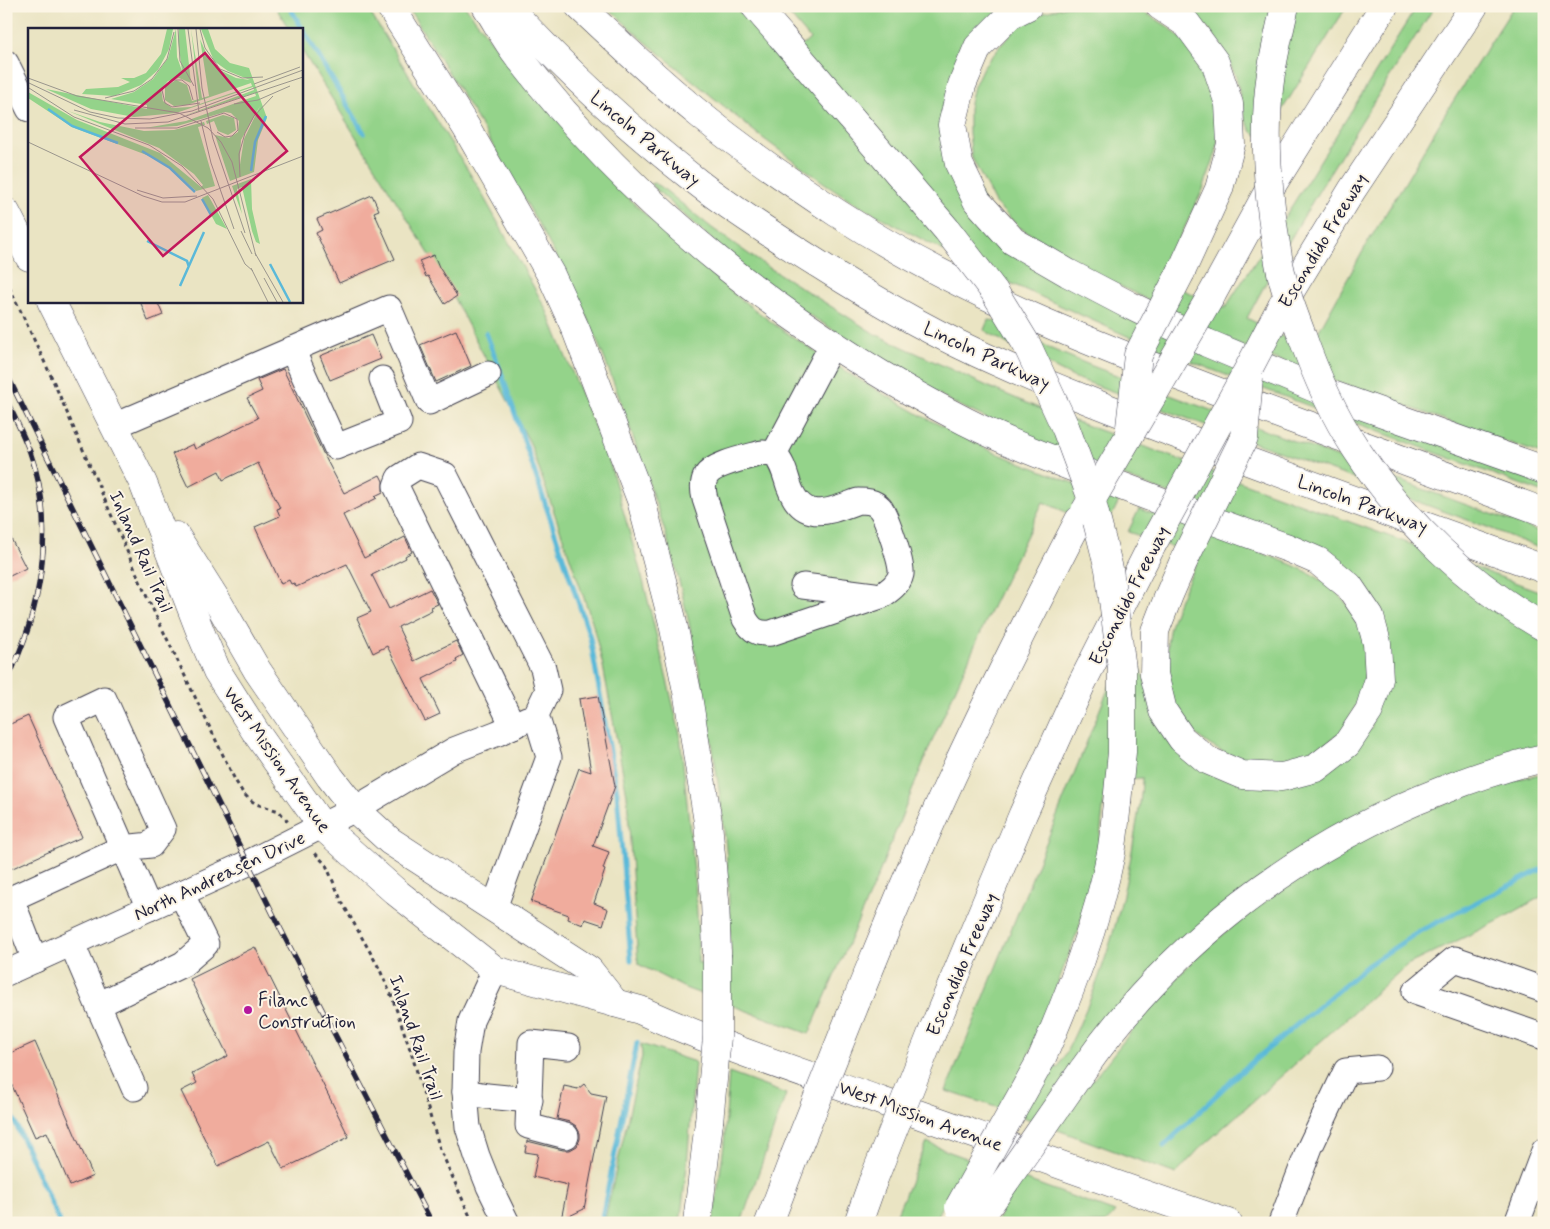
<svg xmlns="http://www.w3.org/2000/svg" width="1550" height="1229" font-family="Mynerve,sans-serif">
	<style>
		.green { fill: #94d38a; stroke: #5b7a62; fill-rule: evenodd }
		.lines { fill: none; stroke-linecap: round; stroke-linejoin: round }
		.stream { stroke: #5ab9d9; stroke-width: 5 }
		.building { fill: #f0ac9d }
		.minor-casing { stroke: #403f4f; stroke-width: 27 }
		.major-casing { stroke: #403f4f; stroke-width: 29 }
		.highway-casing { stroke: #403f4f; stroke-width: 29 }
		.path { stroke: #403f4f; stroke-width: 3; stroke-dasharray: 4 4; stroke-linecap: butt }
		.minor { stroke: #fff; stroke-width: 25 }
		.major { stroke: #fff; stroke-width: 28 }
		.highway { stroke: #fff; stroke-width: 28 }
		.rail-casing { stroke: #22223b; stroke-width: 5.5 }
		.rail { stroke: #fcf5e5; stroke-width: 4; stroke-dasharray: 11; stroke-linecap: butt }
		.highway-bridge-casing { stroke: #403f4f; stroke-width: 29; stroke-linecap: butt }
		.highway-bridge { stroke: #fff; stroke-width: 28 }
		.poi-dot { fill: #b5179e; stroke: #fcf5e5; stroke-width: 2 }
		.labels { text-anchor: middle; stroke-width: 4; stroke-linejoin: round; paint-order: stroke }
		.street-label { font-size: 19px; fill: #22223b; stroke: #fcf5e5 }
		.poi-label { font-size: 19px; fill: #22223b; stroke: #fcf5e5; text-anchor: start }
		.inset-river { fill: none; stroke: #5ab9d9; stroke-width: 2.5 }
		.inset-road { fill: none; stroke: #9a968d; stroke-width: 1 }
		.view { fill: #c2185b; fill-opacity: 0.15; stroke: #c2185b; stroke-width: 2.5 }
		.inset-edge { fill: none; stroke: #22223b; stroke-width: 2.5 }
	</style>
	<rect width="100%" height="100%" fill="#fcf5e5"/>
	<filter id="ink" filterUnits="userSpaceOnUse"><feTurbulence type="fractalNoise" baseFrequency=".02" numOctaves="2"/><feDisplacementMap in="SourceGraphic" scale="10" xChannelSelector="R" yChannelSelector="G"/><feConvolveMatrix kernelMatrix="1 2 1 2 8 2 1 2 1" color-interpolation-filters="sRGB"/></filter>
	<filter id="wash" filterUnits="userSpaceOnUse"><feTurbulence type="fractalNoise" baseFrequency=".0096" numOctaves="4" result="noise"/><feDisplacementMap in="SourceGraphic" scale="20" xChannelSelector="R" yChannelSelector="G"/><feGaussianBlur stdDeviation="1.12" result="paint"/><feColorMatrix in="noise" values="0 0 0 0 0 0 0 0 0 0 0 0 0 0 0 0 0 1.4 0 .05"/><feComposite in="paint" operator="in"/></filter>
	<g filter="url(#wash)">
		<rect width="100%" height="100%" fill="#eae4c3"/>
		<!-- green -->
		<g class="green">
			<path d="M275,6H366L477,185L546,309L610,464L644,584L680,734L695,881L698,931V963L731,958C729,913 729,866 723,820C712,732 696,644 673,558C664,526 652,493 641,461C623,406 603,350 578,298C527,198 467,101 407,6H465L517,74L628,198L688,254L738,297L778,327L851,375L922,416L991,451L1119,501L1105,529L1043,502L993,605L930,746L879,873L809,1034L685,988L638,964L627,795L603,666L592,621L530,443L438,268L301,49V29H289Z"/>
			<polygon points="606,6 735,6 784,61 810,39 782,6 1004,6 948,101 995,237 1544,480 1544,493 1218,372 1127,336 973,266 942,250 858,205 823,182 760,136 641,38"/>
			<path d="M1068,6H1131L1149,15L1167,26L1184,41L1200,58L1217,105L1219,131L1216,153L1203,189L1183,231L1157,279L1225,308L1293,204L1417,6H1435C1369,109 1303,211 1247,318L1297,344L1312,343L1368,242L1406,181L1445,114L1514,6H1544V455L1309,372L1220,336L1098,275L1019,227L995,203L972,158L969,134V108L974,86L983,67L1000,46L1020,25L1045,12Z"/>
			<polygon points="1183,6 1347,6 1282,110 1273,132 1259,136 1252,132 1245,119 1236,77 1225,53 1210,31"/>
			<path d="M654,183L660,186L712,228L757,260L875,334L989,387L1036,407L1544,593V747L1281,864L1071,1073L1092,1081L1161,994L1198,956L1234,925L1306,871L1397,821L1499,784L1544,773V895L1498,921L1407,965L1199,1149L1176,1174L996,1107L946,1091L1115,672L1130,664L1141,668L1154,710L1253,785L1372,728L1358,578L1337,557L1049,448L952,402L765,288L650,184ZM1142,778C1142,798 1137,819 1134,839C1124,899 1108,960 1083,1016C1076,1033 1067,1051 1058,1068L1028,1056L1035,1042L1079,928L1098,858L1106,780Z"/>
			<polygon points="988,320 998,321 1049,348 1092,366 1420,488 1544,533 1544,550 1487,527 1073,377 1011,346 984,330"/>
			<path d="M1139,509C1178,523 1218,536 1257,551C1285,562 1322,574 1342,598C1351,608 1360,625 1363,638C1365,646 1364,656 1365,664C1365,684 1362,694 1353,711C1350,716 1348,723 1344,728C1339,735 1329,742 1321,747C1285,770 1242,767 1207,743C1193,733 1180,720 1172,704C1165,686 1166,656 1168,637C1171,613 1190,578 1200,556L1128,532Z"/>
			<polygon points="641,1044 695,1062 687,1165 680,1223 604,1223 642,1056"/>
			<polygon points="729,1073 786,1094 741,1223 713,1223 724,1145"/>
			<polygon points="927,1142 947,1151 1115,1212 1106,1223 995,1223 1001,1214 950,1191 933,1223 893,1223"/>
		</g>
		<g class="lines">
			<!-- stream -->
			<g class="stream">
				<polyline points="289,6 364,133"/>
				<polyline points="486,333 503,378 590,637 617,792 631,960"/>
				<polyline points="6,1102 60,1223"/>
				<polyline points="1164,1146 1237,1075 1368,965 1420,931 1544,868"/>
				<polyline points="601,1223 637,1043"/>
			</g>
		</g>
		<g id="blocks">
			<!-- building -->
			<g class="building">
				<polygon points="372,195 379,210 374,212 395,259 339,283 316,233 322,230 317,219"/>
				<polygon points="434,255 439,267 457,296 445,304 428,276 426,277 419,261"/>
				<polygon points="140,301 157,301 163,315 148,321"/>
				<polygon points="456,330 471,366 436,382 420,345"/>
				<polygon points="371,335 381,359 330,380 320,356"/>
				<polygon points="283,369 323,453 344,493 380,475 383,481 383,492 375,496 377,498 343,515 364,558 405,537 412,552 405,556 406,558 372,575 389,609 430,589 438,604 431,607 432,610 398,627 414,661 456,641 463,655 456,659 457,662 423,679 440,714 425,721 387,646 373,653 357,618 371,612 347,564 296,587 294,583 291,584 289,580 281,584 255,527 280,516 277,509 280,508 258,463 223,480 219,471 188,487 172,454 193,444 195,449 258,418 247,398 262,391 257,380"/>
				<polygon points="6,529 26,568 6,578"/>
				<polygon points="598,696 615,786 593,846 609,852 603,869 605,870 594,903 608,909 603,925 585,919 583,925 568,919 569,915 531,902 579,768 591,772 579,699"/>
				<polygon points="28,716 82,837 6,871 6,726"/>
				<polygon points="255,947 349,1137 283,1169 269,1141 218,1166 181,1091 197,1083 192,1074 228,1056 190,979"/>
				<polygon points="35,1042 93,1176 70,1186 47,1132 35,1137 6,1072 6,1055"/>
				<polygon points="584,1084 591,1093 606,1096 584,1209 561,1220 568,1185 533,1177 538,1154 525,1152 527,1141 563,1150 570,1150 577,1146 580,1139 580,1133 576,1126 570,1122 557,1119 564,1086 578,1089"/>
			</g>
		</g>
	</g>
	<g filter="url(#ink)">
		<use href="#blocks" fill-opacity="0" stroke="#403f4f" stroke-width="1"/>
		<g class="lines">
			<defs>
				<g id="minor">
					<polyline points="6,63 29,109"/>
					<polyline points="292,349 336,447 399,422 382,379"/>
					<polyline points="114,426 389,308 429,402 488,374"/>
					<path d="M762,453L774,454C783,463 785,474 789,486C803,525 830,511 858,501C866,501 874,501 880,508C886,515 903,565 901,574C899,584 889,591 881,596L771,633C758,634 752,631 745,619L705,499C703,491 702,483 706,476C713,464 748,457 762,453Z"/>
					<polyline points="774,454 833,343"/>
					<polyline points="803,586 874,595"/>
					<polyline points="11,899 35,960"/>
					<polyline points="6,901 122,848 151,845 163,829 104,699 66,717 149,908"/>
					<polyline points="492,907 498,897 549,757 536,715 548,690 543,668 445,475 418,466 399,478 396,486 513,726"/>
					<polyline points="72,944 98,1005 183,964 206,944 181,893"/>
					<polyline points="495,970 471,1021 466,1052 465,1092 468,1127 477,1156 489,1186 507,1223"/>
					<polyline points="6,973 248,863 355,809 454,750 498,733 527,719"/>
					<polyline points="1544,990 1455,959 1415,992 1544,1037"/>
					<polyline points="98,1005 134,1088"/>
					<polyline points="465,1092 487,1096 530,1100"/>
					<polyline points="566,1136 528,1126 531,1043 568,1047"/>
					<polyline points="1281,1223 1310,1147 1346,1071 1377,1068"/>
					<polyline points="1517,1223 1544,1151"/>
				</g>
				<g id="major">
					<polyline points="6,212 29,257"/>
					<path d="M51,301L143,483L202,636L217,671L255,731L322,826L396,892L495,970L640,1010C718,1046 801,1072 881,1101C997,1142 1112,1184 1228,1223"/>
					<polyline points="176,536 219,604 257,670 330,777 355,809 390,841 589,970 615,1003"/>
				</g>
				<g id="highway">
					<polyline points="390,6 466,127 551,275 576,330 641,500 672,619 688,696 708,822 715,900 717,954"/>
					<path d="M486,6C497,23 506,41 518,56C635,208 795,334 965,421C1012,445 1062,463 1111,482C1170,505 1229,527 1288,548L1318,561L1349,586L1370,617L1377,643L1379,679L1369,711L1347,744L1316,768L1282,777L1242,775L1207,760L1182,739L1163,711L1154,674L1155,631L1169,595L1185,558"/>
					<path d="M507,6C566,71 631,131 701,185C739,214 780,240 820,265C878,302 937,336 999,363C1061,391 1125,415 1189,439C1307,484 1425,526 1544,569"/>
					<path d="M579,6C618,42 657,80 698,113C742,149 790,182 837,213C957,291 1090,343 1222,393C1329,433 1436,472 1544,512"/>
					<polyline points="755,6 781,36"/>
					<polyline points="1028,6 1010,15 978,47 962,85 952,125 959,164 977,201 1013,241 1068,273 1129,305 1207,343 1324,392 1544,470"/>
					<polyline points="1160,6 1187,24 1215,62 1229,104 1231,144 1219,189 1181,272"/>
					<polyline points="1211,296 1269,190 1384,6"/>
					<polyline points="1282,305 1352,190 1474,6"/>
					<path d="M856,1002C877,951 898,899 920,848C968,737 1023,628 1079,520"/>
					<polyline points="933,1030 1023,814 1082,683 1152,545"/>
					<path d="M1041,1060C1070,993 1097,924 1111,853C1114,837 1115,820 1117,803"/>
					<path d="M1082,1071C1171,943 1298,846 1443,790C1476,777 1509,766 1544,758"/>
					<polyline points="697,1223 709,1122"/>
					<polyline points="769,1223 794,1157"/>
					<polyline points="858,1223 873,1181"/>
				</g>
			</defs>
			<!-- minor casing -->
			<use href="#minor" class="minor-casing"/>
			<!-- major casing -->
			<use href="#major" class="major-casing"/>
			<!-- highway casing -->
			<use href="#highway" class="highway-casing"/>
			<!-- path -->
			<g class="path">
				<polyline points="6,280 52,378 146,595 235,780 243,793 249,799 256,804 279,811 288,822"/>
				<polyline points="315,853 326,865 342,902 379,968 392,997 411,1052 440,1149 473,1223"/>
			</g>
			<!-- minor -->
			<use href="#minor" class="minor"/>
			<!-- major -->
			<use href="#major" class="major"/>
			<!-- highway -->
			<use href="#highway" class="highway"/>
			<defs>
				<g id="rail">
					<polyline points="6,373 279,926 432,1223"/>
					<path d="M6,400C15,417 23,435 30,452C57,527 41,613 6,682"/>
				</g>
			</defs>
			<!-- rail casing -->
			<use href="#rail" class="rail-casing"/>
			<!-- rail -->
			<use href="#rail" class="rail"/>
			<defs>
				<g id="highway-bridge">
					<path d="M1285,6C1280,28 1275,50 1271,73C1262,133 1268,197 1278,257C1282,283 1292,309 1301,333C1315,373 1333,414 1356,449C1403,521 1469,585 1544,627"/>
					<polyline points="781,36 947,230 994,291 1027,345 1066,429 1090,494 1109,569 1122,669 1122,752 1117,803"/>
					<polyline points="1130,427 1138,355 1181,272"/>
					<polyline points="1085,511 1211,296"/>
					<polyline points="1152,545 1250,366 1282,305"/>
					<polyline points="1185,558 1244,438 1249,378"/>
					<polyline points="709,1122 717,1037 717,954"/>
					<polyline points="794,1157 856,1002"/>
					<polyline points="873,1181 933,1030"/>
					<polyline points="959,1207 1041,1060"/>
					<polyline points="982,1215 1082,1071"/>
				</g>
			</defs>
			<!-- highway-bridge casing -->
			<use href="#highway-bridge" class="highway-bridge-casing"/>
			<!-- highway-bridge -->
			<use href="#highway-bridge" class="highway-bridge"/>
		</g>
	</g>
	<!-- markers -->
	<circle class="poi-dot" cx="248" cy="1010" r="5"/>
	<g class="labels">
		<!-- street labels -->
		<g class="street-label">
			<text transform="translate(646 138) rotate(40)" y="7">Lincoln Parkway</text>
			<text transform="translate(1322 240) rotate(-59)" y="7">Escondido Freeway</text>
			<text transform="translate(987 355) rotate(25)" y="7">Lincoln Parkway</text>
			<text transform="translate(1363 503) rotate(20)" y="7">Lincoln Parkway</text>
			<text transform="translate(142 551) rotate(66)" y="7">Inland Rail Trail</text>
			<text transform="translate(1128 595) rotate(-63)" y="7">Escondido Freeway</text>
			<text transform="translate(278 759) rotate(55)" y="7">West Mission Avenue</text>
			<text transform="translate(219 875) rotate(-25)" y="7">North Andreasen Drive</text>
			<text transform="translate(961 964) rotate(-67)" y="7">Escondido Freeway</text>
			<text transform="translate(417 1037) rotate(71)" y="7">Inland Rail Trail</text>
			<text transform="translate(921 1115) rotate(20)" y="7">West Mission Avenue</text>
		</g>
		<!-- poi labels -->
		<g class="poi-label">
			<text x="258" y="1006">Filanc<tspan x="258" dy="22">Construction</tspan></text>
		</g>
	</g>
	<!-- overview -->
	<g transform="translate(28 28)">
		<rect width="275" height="275" fill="#eae4c3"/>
		<path d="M139,1H145L141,21L130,42L113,57L86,68L54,66L58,61L90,59L102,54L93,50H106L118,45L133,26ZM148,1L149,29L154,43L150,12L151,1H157L163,55L151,50L140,53L133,61L135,73L144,80L163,79L224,58L223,55L159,77L146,78L137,72V59L148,52L159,57L164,73L171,71L163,1L174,70L181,68L172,11L179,27L192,42L208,50L222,52L200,43L186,33L173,1H180L187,21L202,35L221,40L239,90L230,112L226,144L202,153L187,107L201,110L210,104L211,93L203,85L197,84L149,98L117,100L158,93L216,72L228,68L227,65L153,89L218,65L226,62L225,59L148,85L106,89L63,81L18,61L119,81V77L83,71L106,64L125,51L140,30ZM232,78L216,111L211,143L213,112ZM0,64L49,92L132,125L173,159L175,157L166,146L131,120L40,83L72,94L116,103L146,102L176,94L177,97L170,99L187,158L168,163L145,142L124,129L44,99L0,70ZM195,87L206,90L208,102L200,107L190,103L186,93L179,96L178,93ZM223,151L224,181L232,216L228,214L224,203L214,159L209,161L214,186L204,158ZM180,167L199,201L188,196L174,170Z" fill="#94d38a" fill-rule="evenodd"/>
		<path class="inset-river" d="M20,81L44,98L90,115M114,123L142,140L167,164M223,143L227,114L238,88M174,171L183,187M119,213L159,233L161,239M242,236L262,274M152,258L176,204"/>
		<path class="inset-road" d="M150,1L152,33L166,58M160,1L171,84M168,1L174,60L185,111L217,205M172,1L177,20L192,41L214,50L235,49M0,50L49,68L151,85L180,100L193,114L204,134L228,228M1,55L62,84L90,90L122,91L164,83L275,42M226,56L272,39M1,60L46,89L121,117L154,138L185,171L217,236L225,243M77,70L106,63L124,51L139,31L146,4M165,72L161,58L154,52H143L134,62L137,75L144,79L172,75M206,76L230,72L262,58M46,82L97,96L140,94L275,49M173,93L183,135L206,201M107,100H149L196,85L209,91L210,102L204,108L197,109L189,104M0,114L115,168L134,174H157L275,128M212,149L211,126L217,105L226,88L245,68M109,162L135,170L169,168M213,203L224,226M227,225L255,274M223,240L240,274M236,250L249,274"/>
		<path class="view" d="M177,25L259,123L135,228L52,129Z"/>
		<rect width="275" height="275" class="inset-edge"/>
	</g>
	<!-- margin -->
	<rect width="1550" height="1229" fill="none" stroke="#fcf5e5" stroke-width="25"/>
</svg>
